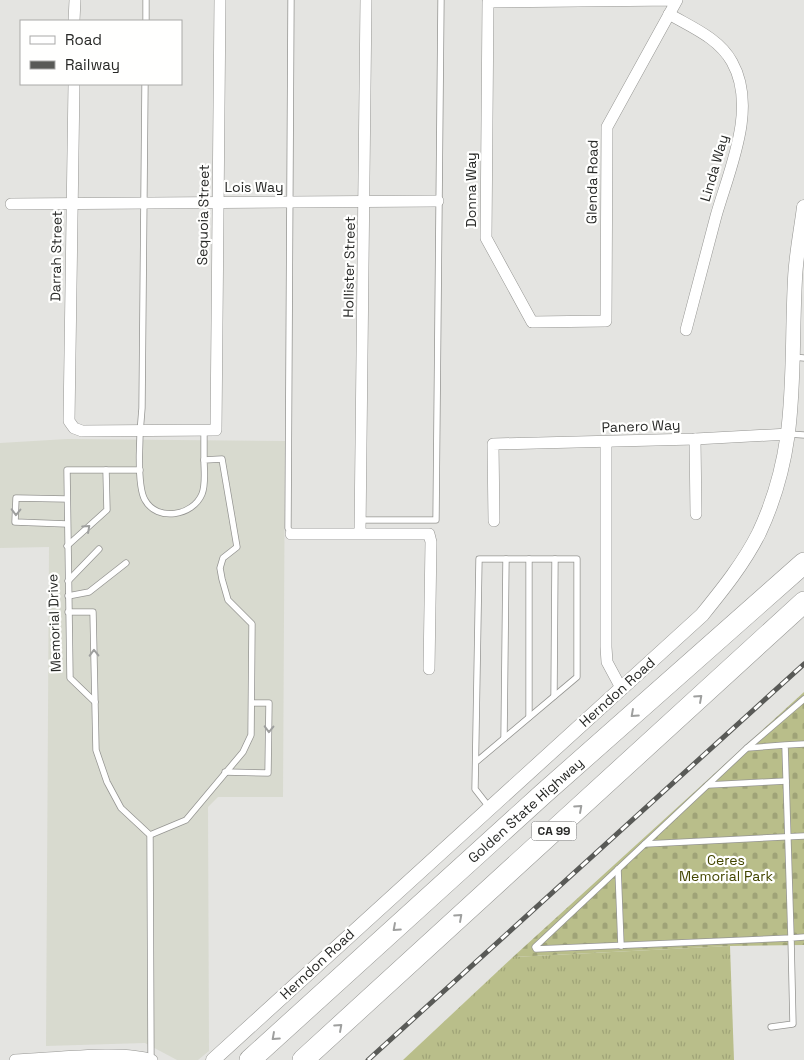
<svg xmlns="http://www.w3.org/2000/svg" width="804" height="1060" font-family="'Space Grotesk',sans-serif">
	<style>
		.built { fill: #d8dacf }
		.grass { fill: url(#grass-tufts) }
		.cemetery { fill: url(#cemetery-stones) }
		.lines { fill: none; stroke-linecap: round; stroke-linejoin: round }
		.service-casing { stroke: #959592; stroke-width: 7 }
		.minor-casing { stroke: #959592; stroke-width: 12 }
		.tertiary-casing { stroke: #959592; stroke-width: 15 }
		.motorway-casing { stroke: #959592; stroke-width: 22 }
		.service { stroke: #fff; stroke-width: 5.5 }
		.minor { stroke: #fff; stroke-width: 11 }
		.tertiary { stroke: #fff; stroke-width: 14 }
		.motorway { stroke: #fff; stroke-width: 21 }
		.rail-casing { stroke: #595a57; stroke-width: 5 }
		.rail { stroke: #fffffe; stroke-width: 3; stroke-dasharray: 9; stroke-linecap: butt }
		.oneway { stroke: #9e9f9e }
		.labels { text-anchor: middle; stroke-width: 4.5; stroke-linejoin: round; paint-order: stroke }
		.shield { fill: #fffffe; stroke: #686968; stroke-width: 1 }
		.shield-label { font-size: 12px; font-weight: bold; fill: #282927 }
		.street-label { font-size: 14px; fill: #282927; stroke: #fffffe }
		.park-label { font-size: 14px; fill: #434600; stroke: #fffffe }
	</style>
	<defs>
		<pattern id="grass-tufts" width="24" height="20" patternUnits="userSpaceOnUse" patternTransform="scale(1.25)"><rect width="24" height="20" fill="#b9be8a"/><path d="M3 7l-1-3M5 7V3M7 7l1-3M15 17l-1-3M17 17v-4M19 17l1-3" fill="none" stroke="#9fa377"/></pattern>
		<pattern id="cemetery-stones" width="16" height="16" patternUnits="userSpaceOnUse" patternTransform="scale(1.25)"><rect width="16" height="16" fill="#b9be8a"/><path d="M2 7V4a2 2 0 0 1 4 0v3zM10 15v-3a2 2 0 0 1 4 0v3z" fill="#9fa377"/></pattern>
	</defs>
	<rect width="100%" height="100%" fill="#e4e4e1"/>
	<!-- built -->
	<polygon class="built" points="67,439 285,441 283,797 218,797 208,807 209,1051 198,1060 177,1060 145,1043 46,1046 49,547 0,548 0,443"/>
	<!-- grass -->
	<polygon class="grass" points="730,946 734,1060 403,1060 513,957"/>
	<!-- cemetery -->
	<polygon class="cemetery" points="804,692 804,945 730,946 513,957"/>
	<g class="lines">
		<defs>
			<g id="service">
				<polyline points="146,21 146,0"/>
				<path d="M145,84L142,408C140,427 136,485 145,500C157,522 193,516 202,494C206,484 204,470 204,460L222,459L237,547L223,558L220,568L222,579L228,600L252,624L251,735L243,752L186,820L150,835"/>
				<polyline points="793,357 804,358"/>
				<polyline points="204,430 204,460"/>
				<polyline points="789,434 804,435"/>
				<polyline points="67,499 16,498 15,522 67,524"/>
				<polyline points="360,520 436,520 441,0"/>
				<polyline points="291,534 288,528 291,0"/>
				<polyline points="67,546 107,510 106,470"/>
				<polyline points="529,559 529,717"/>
				<polyline points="68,581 99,549"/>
				<polyline points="68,596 89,592 126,563"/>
				<polyline points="68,612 93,612 96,750 107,782 121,808 150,835 151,1059"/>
				<polyline points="554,696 555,559"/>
				<polyline points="95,702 70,678 67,470 140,470"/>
				<polyline points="504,738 506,559"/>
				<polyline points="785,745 747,748 535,947 536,949 791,938 785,745 804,744"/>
				<polyline points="747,748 804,699"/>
				<polyline points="476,762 577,677 577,559 479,559 475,789 489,807"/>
				<polyline points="225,772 268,773 269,703 252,703"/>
				<polyline points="708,785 786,781"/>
				<polyline points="645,844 804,836"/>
				<polyline points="618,869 621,946"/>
				<polyline points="771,1027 793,1024 791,938 804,937"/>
			</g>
			<g id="minor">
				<polyline points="676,0 488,2 486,238 532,322 606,321 607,127 677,0"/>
				<path d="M669,14C691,27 719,38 732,62C758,108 729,170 716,216C706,254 696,292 686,330"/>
				<polyline points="74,21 75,0"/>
				<polyline points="74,84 69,421 74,428 82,431 216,430 220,0"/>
				<polyline points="11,204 438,201"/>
				<polyline points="695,439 696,514"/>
				<polyline points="606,442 606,647 607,662 621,688"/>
				<polyline points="494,521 493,444 695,439 789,434"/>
				<polyline points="360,533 366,0"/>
				<polyline points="291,534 429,534 431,542 429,669"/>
				<path d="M15,1060C48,1059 124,1049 152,1060"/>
			</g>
			<path id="tertiary" d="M213,1060L702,615C723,589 744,563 759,533C800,446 790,372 795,279C796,255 801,231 804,207"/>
			<g id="motorway">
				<path id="s1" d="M250,1060L543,794L804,563"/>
				<polyline points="303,1060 804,602"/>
			</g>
		</defs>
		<!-- service casing -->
		<use href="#service" class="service-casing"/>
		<!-- minor casing -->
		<use href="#minor" class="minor-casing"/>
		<!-- tertiary casing -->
		<use href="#tertiary" class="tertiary-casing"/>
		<!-- motorway casing -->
		<use href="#motorway" class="motorway-casing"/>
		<!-- service -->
		<use href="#service" class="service"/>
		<!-- minor -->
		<use href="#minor" class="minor"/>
		<!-- tertiary -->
		<use href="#tertiary" class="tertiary"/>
		<!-- motorway -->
		<use href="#motorway" class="motorway"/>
		<defs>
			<polyline id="rail" points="368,1060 804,664"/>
		</defs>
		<!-- rail casing -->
		<use href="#rail" class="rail-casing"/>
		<!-- rail -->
		<use href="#rail" class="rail"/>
	</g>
	<!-- one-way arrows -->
	<defs><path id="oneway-chevron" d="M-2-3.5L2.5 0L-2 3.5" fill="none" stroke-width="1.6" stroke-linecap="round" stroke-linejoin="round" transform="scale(1.25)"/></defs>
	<g class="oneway">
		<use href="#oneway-chevron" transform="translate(16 512) rotate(91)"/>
		<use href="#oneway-chevron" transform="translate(87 528) rotate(-42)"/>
		<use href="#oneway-chevron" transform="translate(94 653) rotate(-91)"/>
		<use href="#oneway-chevron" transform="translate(699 698) rotate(-42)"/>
		<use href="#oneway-chevron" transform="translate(634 714) rotate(138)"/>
		<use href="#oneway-chevron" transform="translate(269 729) rotate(91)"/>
		<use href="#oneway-chevron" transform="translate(579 808) rotate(-42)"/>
		<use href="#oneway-chevron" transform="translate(459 917) rotate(-42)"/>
		<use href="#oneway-chevron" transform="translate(396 928) rotate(138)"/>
		<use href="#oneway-chevron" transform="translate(339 1027) rotate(-42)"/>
		<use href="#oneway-chevron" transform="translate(275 1037) rotate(138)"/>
	</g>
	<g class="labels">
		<!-- shield labels -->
		<rect class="shield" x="531.5" y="821.5" width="45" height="19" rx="4"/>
		<g class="shield-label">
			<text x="554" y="835">CA 99</text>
		</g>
		<!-- street labels -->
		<g class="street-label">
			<text transform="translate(714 168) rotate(-74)" y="5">Linda Way</text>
			<text transform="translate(592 182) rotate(-89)" y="5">Glenda Road</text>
			<text x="254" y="192">Lois Way</text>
			<text transform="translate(471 190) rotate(-90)" y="5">Donna Way</text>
			<text transform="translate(203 215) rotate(-89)" y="5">Sequoia Street</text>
			<text transform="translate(56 256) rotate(-89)" y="5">Darrah Street</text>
			<text transform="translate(349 267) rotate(-89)" y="5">Hollister Street</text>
			<text transform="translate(641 426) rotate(-2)" y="5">Panero Way</text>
			<text transform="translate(54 623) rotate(-92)" y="5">Memorial Drive</text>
			<text transform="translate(617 692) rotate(-42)" y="5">Herndon Road</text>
			<text dy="5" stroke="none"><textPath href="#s1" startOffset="372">Golden State Highway</textPath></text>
			<text transform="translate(317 964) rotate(-43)" y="5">Herndon Road</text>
		</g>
		<!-- park labels -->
		<g class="park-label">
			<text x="726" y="865">Ceres<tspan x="726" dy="16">Memorial Park</tspan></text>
		</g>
	</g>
	<!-- legend -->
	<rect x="20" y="20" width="162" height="65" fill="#fffffe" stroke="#a9a9a8"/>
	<rect x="30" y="36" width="25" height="8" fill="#ffffff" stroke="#a9a9a8"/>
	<text x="65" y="45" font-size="15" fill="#282927">Road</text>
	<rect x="30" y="61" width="25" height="8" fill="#595a57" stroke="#a9a9a8"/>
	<text x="65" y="70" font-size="15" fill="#282927">Railway</text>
</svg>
